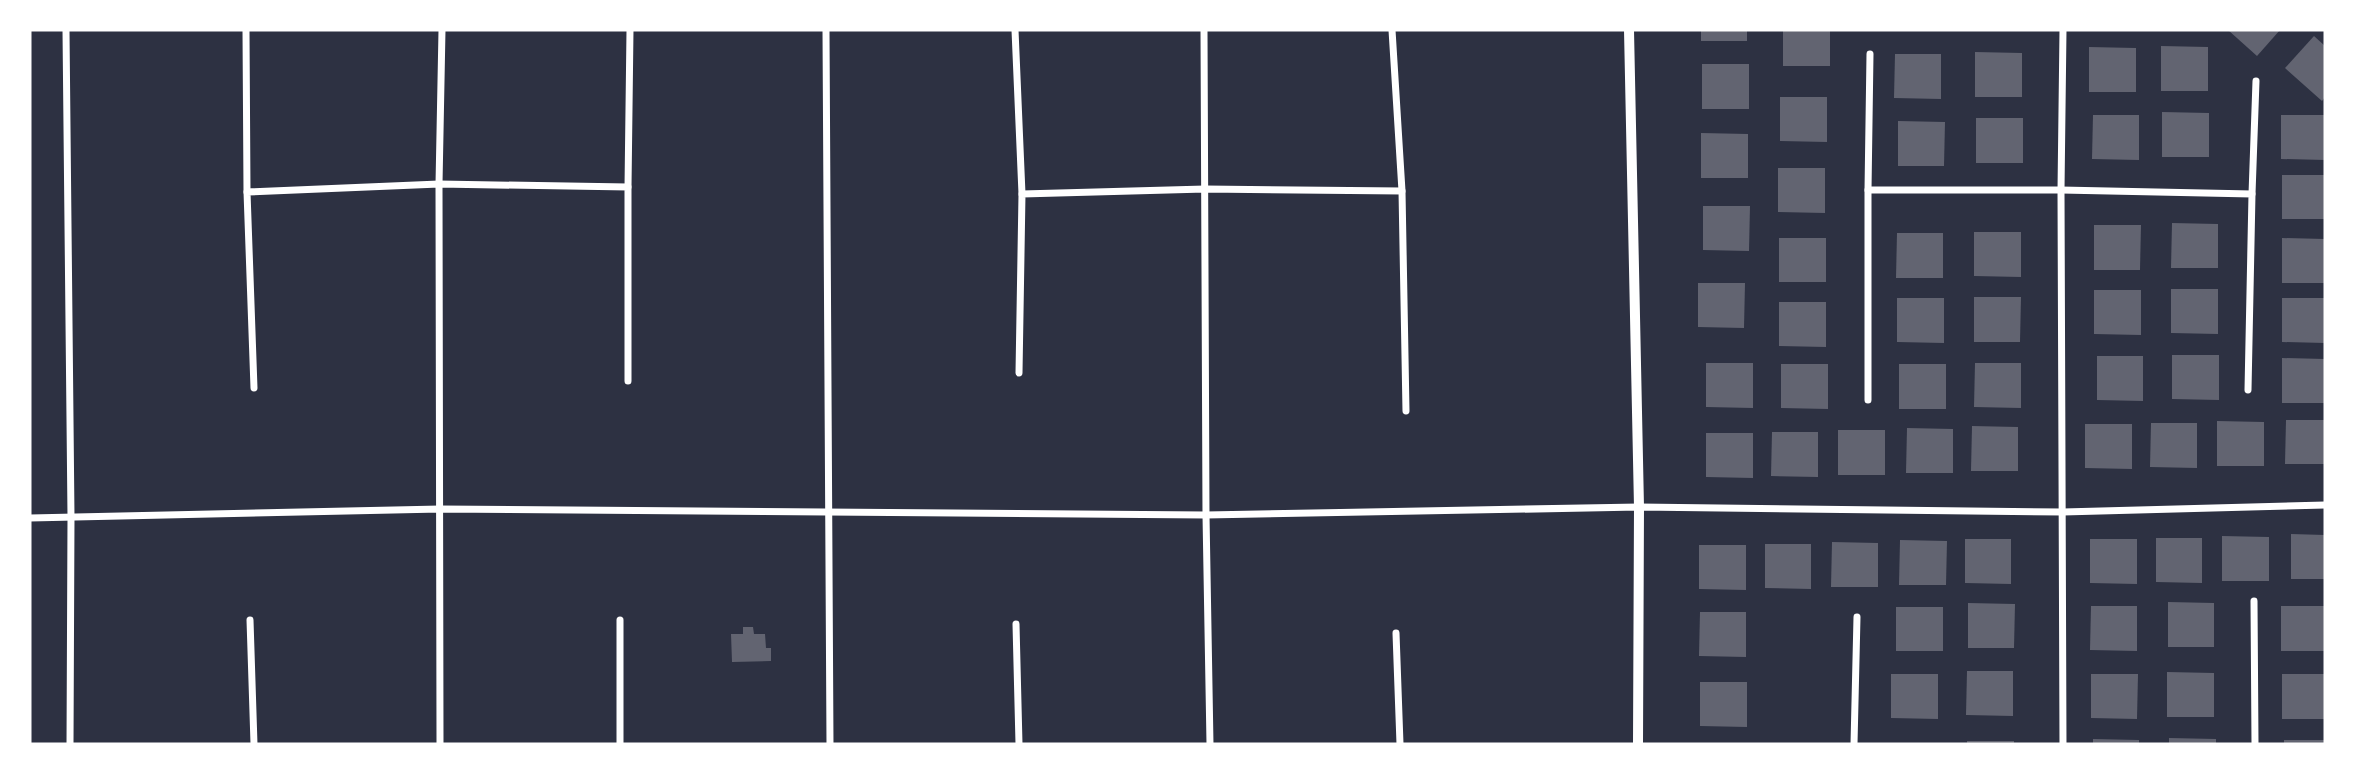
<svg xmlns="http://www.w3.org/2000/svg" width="2355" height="774" font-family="'PT Sans',sans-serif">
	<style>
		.building { fill: #626471 }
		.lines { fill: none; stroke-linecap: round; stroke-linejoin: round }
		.minor { stroke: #fff; stroke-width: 7 }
		.tertiary { stroke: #fff; stroke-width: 10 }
	</style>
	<rect width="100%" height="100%" fill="#2d3142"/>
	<!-- building -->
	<g class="building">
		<rect x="1701" y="30" width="46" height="11"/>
		<rect x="1783" y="30" width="47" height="36"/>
		<polygon points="2228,30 2280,30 2257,56"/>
		<polygon points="2314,36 2325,46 2325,97 2322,101 2285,68"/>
		<polygon points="2161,46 2208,47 2208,91 2161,91"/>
		<polygon points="2089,47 2136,48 2136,92 2089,92"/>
		<polygon points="1975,52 2022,53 2022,97 1975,97"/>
		<polygon points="1895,54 1941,54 1941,99 1894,98"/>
		<rect x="1702" y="64" width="47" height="45"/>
		<polygon points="1780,97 1827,97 1827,142 1780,141"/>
		<polygon points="2162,112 2209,113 2209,157 2162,157"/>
		<polygon points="2093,115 2139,115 2139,160 2092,159"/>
		<polygon points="2281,115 2325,115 2325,160 2281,159"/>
		<rect x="1976" y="118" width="47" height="45"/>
		<polygon points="1898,121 1945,122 1944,166 1898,166"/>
		<polygon points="1701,133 1748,134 1748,178 1701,178"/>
		<polygon points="1778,168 1825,168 1825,213 1778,212"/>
		<rect x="2282" y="175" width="43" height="44"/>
		<polygon points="1703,206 1750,206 1749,251 1703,250"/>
		<polygon points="2172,223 2218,224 2218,268 2171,268"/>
		<polygon points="2094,225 2141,225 2140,270 2094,270"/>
		<polygon points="1974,232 2021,232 2021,277 1974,276"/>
		<polygon points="1897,233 1943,233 1943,278 1896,278"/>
		<rect x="1779" y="238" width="47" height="44"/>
		<polygon points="2282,238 2325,239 2325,283 2282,283"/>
		<polygon points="1698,283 1745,283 1744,328 1698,327"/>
		<polygon points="2171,289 2218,289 2218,334 2171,333"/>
		<polygon points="2094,290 2141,290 2141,335 2094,334"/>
		<polygon points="1974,297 2021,297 2020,342 1974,342"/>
		<polygon points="1897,298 1944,298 1944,343 1897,342"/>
		<polygon points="2282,298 2325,298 2325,343 2282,342"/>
		<polygon points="1779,302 1826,302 1826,347 1779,346"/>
		<polygon points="2172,355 2219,355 2219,400 2172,399"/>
		<polygon points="2097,356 2143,356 2143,401 2097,400"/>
		<polygon points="2282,358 2325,359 2325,403 2282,403"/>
		<polygon points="1706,363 1753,363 1753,408 1706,407"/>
		<polygon points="1975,363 2021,363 2021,408 1974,407"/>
		<polygon points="1781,364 1828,364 1828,409 1781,408"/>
		<rect x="1899" y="364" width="47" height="45"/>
		<polygon points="2286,420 2325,420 2325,464 2285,464"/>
		<polygon points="2217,421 2264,422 2264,466 2217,466"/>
		<polygon points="2151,423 2197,423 2197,468 2150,467"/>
		<polygon points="2085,424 2132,424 2132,469 2085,468"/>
		<polygon points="1972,426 2018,427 2018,471 1971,471"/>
		<polygon points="1907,428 1953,429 1953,473 1906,473"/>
		<rect x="1838" y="430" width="47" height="45"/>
		<polygon points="1772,432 1818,432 1818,477 1771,476"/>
		<polygon points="1706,433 1753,433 1753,478 1706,477"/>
		<polygon points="2291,534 2325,535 2325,579 2291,579"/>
		<polygon points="2222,536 2269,537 2269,581 2222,581"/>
		<polygon points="2156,538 2202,538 2202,583 2156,582"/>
		<polygon points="1965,539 2011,539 2011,584 1965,583"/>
		<polygon points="2090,539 2137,539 2137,584 2090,583"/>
		<polygon points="1900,540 1947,541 1946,585 1899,585"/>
		<polygon points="1832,542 1878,543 1878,587 1831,587"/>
		<polygon points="1765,544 1811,544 1811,589 1765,588"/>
		<polygon points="1699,545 1746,545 1746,590 1699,589"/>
		<polygon points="2168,602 2214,603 2214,647 2168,647"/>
		<polygon points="1968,603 2015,604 2014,648 1968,648"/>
		<polygon points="2091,606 2137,606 2137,651 2090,650"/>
		<rect x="2281" y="606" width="44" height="45"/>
		<rect x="1896" y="607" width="47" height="44"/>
		<polygon points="1700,612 1746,612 1746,657 1699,656"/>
		<polygon points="743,627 753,627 754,634 765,634 766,648 771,648 771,661 732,662 731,634 743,634"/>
		<polygon points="1967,671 2013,671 2013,716 1966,715"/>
		<polygon points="2167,672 2214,673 2214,717 2167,717"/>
		<polygon points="1891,674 1938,674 1938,719 1891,718"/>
		<polygon points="2091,674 2138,674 2137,719 2091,718"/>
		<rect x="2282" y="674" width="43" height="45"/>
		<polygon points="1700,682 1747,682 1747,727 1700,726"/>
		<polygon points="2169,738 2216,739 2216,744 2169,744"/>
		<polygon points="2093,739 2139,740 2139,744 2093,744"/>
		<rect x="2284" y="740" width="41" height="4"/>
		<rect x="1967" y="741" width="47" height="3"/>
	</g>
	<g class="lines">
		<!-- minor -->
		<g class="minor">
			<polyline points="66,30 71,517 70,744"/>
			<polyline points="246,30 247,192"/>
			<polyline points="826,30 830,744"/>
			<polyline points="1015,30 1022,194"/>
			<polyline points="1204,30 1206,515 1210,744"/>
			<polyline points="1392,30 1402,191"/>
			<polyline points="2063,30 2061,190 2063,744"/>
			<polyline points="628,187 630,30"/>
			<polyline points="1868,190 1870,54"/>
			<polyline points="2252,194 2256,81"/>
			<polyline points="1019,373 1022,194 1205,189 1402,191 1406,411"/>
			<polyline points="254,388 247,192 439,184 628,187 628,381"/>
			<polyline points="1868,400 1868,190 2061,190 2252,194 2248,390"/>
			<polyline points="30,518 440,509 1206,515 1639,507 2063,512 2325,505"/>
			<polyline points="2254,601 2255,744"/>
			<polyline points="250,620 254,744"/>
			<polyline points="1016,624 1019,744"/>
			<polyline points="1396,633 1400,744"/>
			<polyline points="440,744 439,184 442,30"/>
			<polyline points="620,744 620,620"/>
			<polyline points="1854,744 1857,617"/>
		</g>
		<!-- tertiary -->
		<polyline class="tertiary" points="1629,30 1639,507 1638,744"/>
	</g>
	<!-- border -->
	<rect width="2355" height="774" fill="none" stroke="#ffffff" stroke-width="63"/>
</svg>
